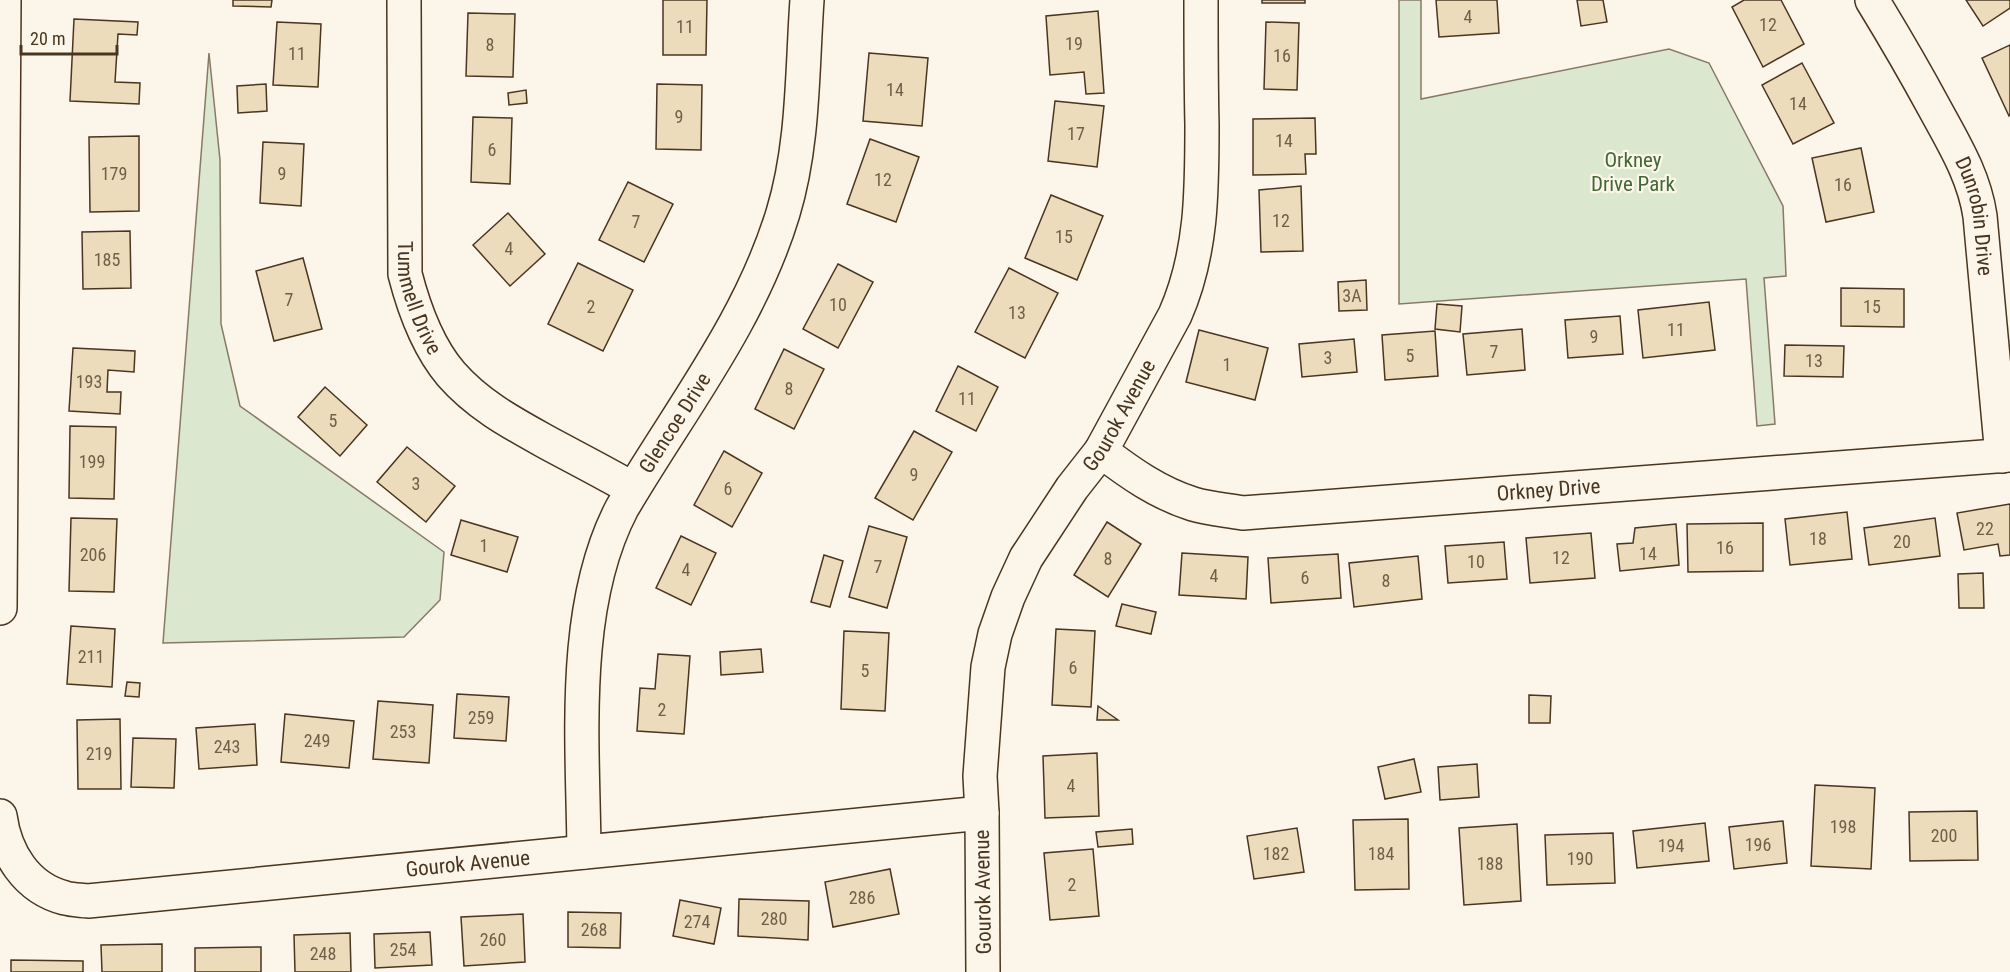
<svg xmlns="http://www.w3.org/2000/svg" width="2010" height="972" font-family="'Roboto Condensed',sans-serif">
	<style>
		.green { fill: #dce7d0; stroke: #887966; stroke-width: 1.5 }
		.building { fill: #ecdcbc; stroke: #4a3520; stroke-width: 1.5 }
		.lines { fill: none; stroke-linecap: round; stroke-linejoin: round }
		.minor-casing { stroke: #4a3520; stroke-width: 36 }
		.minor { stroke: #fbf6e9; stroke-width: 33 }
		.labels { text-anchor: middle; stroke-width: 4.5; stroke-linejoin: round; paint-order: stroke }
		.number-label { font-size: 18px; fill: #725f47 }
		.park-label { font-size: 21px; fill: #436837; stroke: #fbf6e9 }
		.street-label { font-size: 21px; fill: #4a3520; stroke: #fbf6e9 }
	</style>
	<rect width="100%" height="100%" fill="#fbf6e9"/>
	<!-- green -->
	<g class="green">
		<polygon points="1399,0 1421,0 1421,99 1669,49 1709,63 1783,206 1786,276 1764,278 1775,424 1757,426 1746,279 1399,304"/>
		<polygon points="209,53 220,160 221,324 240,406 444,552 440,600 404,637 163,643"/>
	</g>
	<!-- building -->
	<g class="building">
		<polygon points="233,0 272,0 271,7 233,6"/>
		<polygon points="663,0 707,0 706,55 663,55"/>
		<rect x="1262" y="0" width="43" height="3"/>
		<polygon points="1436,0 1497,0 1499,33 1439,37"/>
		<polygon points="1577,0 1603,0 1607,22 1581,26"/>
		<polygon points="1744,0 1781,0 1804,44 1763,67 1732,7"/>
		<polygon points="1966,0 2010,0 2010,8 1983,26"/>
		<polygon points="1098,11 1104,93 1086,94 1084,72 1050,75 1046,16"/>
		<polygon points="468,13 515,14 513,77 466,76"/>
		<polygon points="74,19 138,22 137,35 118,34 115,82 140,83 139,104 70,101"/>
		<polygon points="277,22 321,24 318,87 273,85"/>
		<polygon points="1266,22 1299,23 1297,90 1264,89"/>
		<polygon points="2010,45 2010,115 2009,116 1982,58"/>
		<polygon points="869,53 928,58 922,126 863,121"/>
		<polygon points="1802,63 1834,123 1793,144 1762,85"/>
		<polygon points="266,84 267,111 238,113 237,86"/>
		<polygon points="657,84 702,85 701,150 656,149"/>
		<polygon points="526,90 527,103 509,105 508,93"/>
		<polygon points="1055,101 1104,106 1097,167 1048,161"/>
		<polygon points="473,117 512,118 510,184 471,182"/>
		<polygon points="1315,118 1316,154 1305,154 1306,174 1253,175 1253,119"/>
		<polygon points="139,136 139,211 90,212 89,137"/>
		<polygon points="870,139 919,157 896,222 847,204"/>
		<polygon points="263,142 304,144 301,206 260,203"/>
		<polygon points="1861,148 1874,212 1826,222 1812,158"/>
		<polygon points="628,182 673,204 644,262 599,240"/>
		<polygon points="1301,186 1303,251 1261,252 1259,190"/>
		<polygon points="1051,195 1103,216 1077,280 1025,258"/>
		<polygon points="508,213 545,254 510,286 473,245"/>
		<polygon points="130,231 131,288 83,289 82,232"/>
		<polygon points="303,258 322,329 274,341 256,271"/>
		<polygon points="578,263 633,290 603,351 548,324"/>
		<polygon points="838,264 873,282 838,348 803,329"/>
		<polygon points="1009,268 1058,293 1025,358 975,332"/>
		<polygon points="1366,280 1367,310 1339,311 1338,282"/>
		<polygon points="1841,288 1904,289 1904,327 1841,326"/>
		<polygon points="1709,302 1715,350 1643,358 1638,310"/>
		<polygon points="1437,304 1462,306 1460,332 1435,329"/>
		<polygon points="1620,316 1623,354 1568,358 1565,320"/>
		<polygon points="1522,329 1525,370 1467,375 1463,334"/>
		<polygon points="1199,330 1268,348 1255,400 1186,382"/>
		<polygon points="1435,331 1438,376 1385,380 1382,335"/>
		<polygon points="1354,339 1357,372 1302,377 1299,344"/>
		<polygon points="1785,345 1844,346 1843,377 1784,376"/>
		<polygon points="73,348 135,351 134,372 108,370 107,392 121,392 120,414 69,411"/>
		<polygon points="784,349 824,369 794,429 755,409"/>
		<polygon points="958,366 998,387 976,431 936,411"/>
		<polygon points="325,387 367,425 340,456 298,417"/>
		<polygon points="70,426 116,427 114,499 69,498"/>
		<polygon points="914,431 952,452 913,520 875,498"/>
		<polygon points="407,447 455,486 426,522 377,482"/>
		<polygon points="724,451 762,473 732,527 694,505"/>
		<polygon points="2010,504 2010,555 2000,556 1998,544 1964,550 1957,513"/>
		<polygon points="1847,512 1852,559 1790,565 1785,519"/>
		<polygon points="71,518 117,519 114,592 69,591"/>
		<polygon points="1935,518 1940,556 1869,565 1864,528"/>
		<polygon points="461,520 518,537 507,572 451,555"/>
		<polygon points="1107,522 1141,544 1108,597 1074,575"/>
		<polygon points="1763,523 1763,571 1688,572 1687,524"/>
		<polygon points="1676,524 1679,565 1620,571 1617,544 1633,543 1635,528"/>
		<polygon points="869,526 907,537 887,608 849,597"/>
		<polygon points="1591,533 1595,578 1530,583 1526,538"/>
		<polygon points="681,536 716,553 691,605 656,588"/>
		<polygon points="1504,542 1507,579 1448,583 1445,546"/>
		<polygon points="1182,553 1248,557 1246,599 1179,595"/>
		<polygon points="1338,554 1341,598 1271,603 1268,558"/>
		<polygon points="824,555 843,561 830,607 811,602"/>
		<polygon points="1418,556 1422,599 1354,607 1349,563"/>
		<polygon points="1983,573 1984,608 1959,608 1958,574"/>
		<polygon points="1122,604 1156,612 1151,634 1116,626"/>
		<polygon points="71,626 115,629 112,687 67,684"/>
		<polygon points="1056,629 1095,631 1091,707 1052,705"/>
		<polygon points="844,631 889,633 885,711 841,709"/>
		<polygon points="761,649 763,672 721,675 720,652"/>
		<polygon points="658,654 690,656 684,734 637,731 640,688 655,689"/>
		<polygon points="127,682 140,683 139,697 125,696"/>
		<polygon points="457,694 509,697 506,741 454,738"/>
		<polygon points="1529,695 1551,696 1550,723 1529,723"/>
		<polygon points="378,701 433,705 429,763 373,759"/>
		<polygon points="1098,706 1118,720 1097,720"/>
		<polygon points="285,714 354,721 349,768 281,762"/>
		<polygon points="120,719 121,789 78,789 77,720"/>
		<polygon points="255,724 257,765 199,769 196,728"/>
		<polygon points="133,738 176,739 174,788 131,787"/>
		<polygon points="1097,753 1099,816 1045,818 1043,756"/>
		<polygon points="1414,759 1421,792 1385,799 1378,767"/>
		<polygon points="1477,764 1479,797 1440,800 1438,767"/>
		<polygon points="1815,785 1875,788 1871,869 1811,866"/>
		<polygon points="1977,811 1978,860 1910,861 1909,812"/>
		<polygon points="1408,819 1409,889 1355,890 1353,820"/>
		<polygon points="1783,821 1787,863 1734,869 1729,827"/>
		<polygon points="1705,823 1709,861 1637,868 1633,831"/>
		<polygon points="1517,824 1521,901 1464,905 1459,828"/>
		<polygon points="1297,828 1304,872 1254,879 1247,836"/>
		<polygon points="1132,829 1133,844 1098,847 1096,832"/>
		<polygon points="1613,833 1615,883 1547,885 1545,835"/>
		<polygon points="1093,849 1099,916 1050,920 1044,853"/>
		<polygon points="890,869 899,914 833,927 825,882"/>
		<polygon points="739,899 809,901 808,940 738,936"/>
		<polygon points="680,900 721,908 714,944 673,936"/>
		<polygon points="568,912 621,913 620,948 568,947"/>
		<polygon points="523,914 525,962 464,966 461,917"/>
		<polygon points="430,932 432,965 375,968 374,934"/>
		<polygon points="350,933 351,972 295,972 294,935"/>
		<polygon points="162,944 162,972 102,972 101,945"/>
		<polygon points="261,947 261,972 195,972 195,948"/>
		<polygon points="11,960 83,961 83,972 11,972"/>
	</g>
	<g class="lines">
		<defs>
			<g id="minor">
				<path id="s1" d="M404,0L405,274C414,309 428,347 451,374C478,405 512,423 548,443C576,458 605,473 633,489"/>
				<path id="s2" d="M1872,0C1894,36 1915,72 1935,109C1954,144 1974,176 1980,216L2002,456"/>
				<path id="s3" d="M1101,451C1130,473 1158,493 1193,504C1209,509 1227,510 1243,513L2010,455"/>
				<polyline points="0,608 4,0"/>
				<path id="s4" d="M0,816C5,853 26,888 65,898C72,900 80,900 88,901L982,813"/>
				<path id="s5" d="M584,852C583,743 570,607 622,508C679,411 750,322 783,213C804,144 802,70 807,0"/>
				<path id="s6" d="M983,972L982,813L980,776L988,667L995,634L1008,597L1026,558L1072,488L1101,451L1175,315C1202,254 1202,191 1202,125C1201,83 1201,42 1201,0"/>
			</g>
		</defs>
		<!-- minor casing -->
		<use href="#minor" class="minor-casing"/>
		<!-- minor -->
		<use href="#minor" class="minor"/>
	</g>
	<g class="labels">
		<!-- number labels -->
		<g class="number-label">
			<text x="1468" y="23">4</text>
			<text x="1768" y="31">12</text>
			<text x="685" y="33">11</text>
			<text x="1074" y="50">19</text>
			<text x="490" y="51">8</text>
			<text x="297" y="60">11</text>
			<text x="1282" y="62">16</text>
			<text x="895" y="96">14</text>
			<text x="1798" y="110">14</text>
			<text x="679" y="123">9</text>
			<text x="1076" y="140">17</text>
			<text x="1284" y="147">14</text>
			<text x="492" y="156">6</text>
			<text x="114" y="180">179</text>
			<text x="282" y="180">9</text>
			<text x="883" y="186">12</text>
			<text x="1843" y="191">16</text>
			<text x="1281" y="227">12</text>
			<text x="636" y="228">7</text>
			<text x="1064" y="243">15</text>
			<text x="509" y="255">4</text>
			<text x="107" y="266">185</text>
			<text x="1352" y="302">3A</text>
			<text x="289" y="306">7</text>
			<text x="838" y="311">10</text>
			<text x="591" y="313">2</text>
			<text x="1872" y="313">15</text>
			<text x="1017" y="319">13</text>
			<text x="1676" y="336">11</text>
			<text x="1594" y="343">9</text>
			<text x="1494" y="358">7</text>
			<text x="1410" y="362">5</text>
			<text x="1328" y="364">3</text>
			<text x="1814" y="367">13</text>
			<text x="1227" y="371">1</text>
			<text x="89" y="388">193</text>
			<text x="789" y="395">8</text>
			<text x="967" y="405">11</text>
			<text x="333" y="427">5</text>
			<text x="92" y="468">199</text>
			<text x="914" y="481">9</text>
			<text x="416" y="490">3</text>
			<text x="728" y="495">6</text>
			<text x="1985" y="535">22</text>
			<text x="1818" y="545">18</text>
			<text x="1902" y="548">20</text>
			<text x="484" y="552">1</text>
			<text x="1725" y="554">16</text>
			<text x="1648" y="560">14</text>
			<text x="93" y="561">206</text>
			<text x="1561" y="564">12</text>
			<text x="1108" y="565">8</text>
			<text x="1476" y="568">10</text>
			<text x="878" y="573">7</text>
			<text x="686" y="576">4</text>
			<text x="1214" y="582">4</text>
			<text x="1305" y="584">6</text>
			<text x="1386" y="587">8</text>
			<text x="91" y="663">211</text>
			<text x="1073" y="674">6</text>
			<text x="865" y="677">5</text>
			<text x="662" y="716">2</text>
			<text x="481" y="724">259</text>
			<text x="403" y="738">253</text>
			<text x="317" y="747">249</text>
			<text x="227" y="753">243</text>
			<text x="99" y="760">219</text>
			<text x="1071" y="792">4</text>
			<text x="1843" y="833">198</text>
			<text x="1944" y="842">200</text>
			<text x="1758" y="851">196</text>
			<text x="1671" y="852">194</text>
			<text x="1276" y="860">182</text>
			<text x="1381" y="860">184</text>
			<text x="1580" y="865">190</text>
			<text x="1490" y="870">188</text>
			<text x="1072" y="891">2</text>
			<text x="862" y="904">286</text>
			<text x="774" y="925">280</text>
			<text x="697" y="928">274</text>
			<text x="594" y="936">268</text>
			<text x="493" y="946">260</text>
			<text x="403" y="956">254</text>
			<text x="323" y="960">248</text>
		</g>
		<!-- park labels -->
		<g class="park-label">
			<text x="1633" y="167">Orkney<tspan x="1633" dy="24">Drive Park</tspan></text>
		</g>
		<!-- street labels -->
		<g class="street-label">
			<text dy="7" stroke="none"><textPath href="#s2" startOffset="242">Dunrobin Drive</textPath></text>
			<text dy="7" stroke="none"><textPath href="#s1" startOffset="300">Tummell Drive</textPath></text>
			<text dy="7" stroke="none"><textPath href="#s6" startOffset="592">Gourok Avenue</textPath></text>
			<text dy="7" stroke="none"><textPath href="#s5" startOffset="450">Glencoe Drive</textPath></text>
			<text dy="7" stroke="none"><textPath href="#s3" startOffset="464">Orkney Drive</textPath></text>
			<text dy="7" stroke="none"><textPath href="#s4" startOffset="516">Gourok Avenue</textPath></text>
			<text transform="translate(983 892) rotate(-91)" y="7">Gourok Avenue</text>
		</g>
	</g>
	<!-- scale -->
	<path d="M21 45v9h96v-9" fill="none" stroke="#4a3520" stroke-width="3"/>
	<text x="30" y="45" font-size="18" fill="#4a3520" stroke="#fbf6e9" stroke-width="4.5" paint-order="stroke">20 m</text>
</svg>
